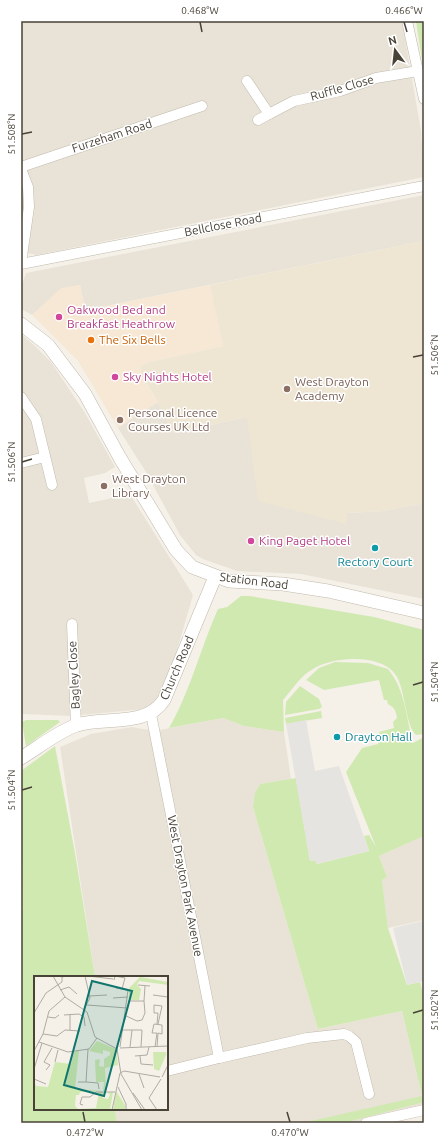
<svg xmlns="http://www.w3.org/2000/svg" width="445" height="1144" font-family="Ubuntu,sans-serif">
	<style>
		.residential { fill: #e9e3d7 }
		.commercial { fill: #f6e8d4 }
		.education { fill: #eee6d3 }
		.green { fill: #d0e9b1 }
		.parking { fill: #e6e4e0 }
		.lines { fill: none; stroke-linecap: round; stroke-linejoin: round }
		.minor-casing { stroke: #c0b9ab; stroke-width: 11 }
		.tertiary-casing { stroke: #c0b9ab; stroke-width: 14 }
		.minor { stroke: #fff; stroke-width: 10 }
		.tertiary { stroke: #fff; stroke-width: 13 }
		.ticks { fill: none; stroke: #484237; stroke-width: 1.5 }
		.hotel-dot { fill: #d1479c; stroke: #fff; stroke-width: 1.5 }
		.food-dot { fill: #e8710a; stroke: #fff; stroke-width: 1.5 }
		.education-dot { fill: #8d6e63; stroke: #fff; stroke-width: 1.5 }
		.culture-dot { fill: #0f9aa8; stroke: #fff; stroke-width: 1.5 }
		.labels { text-anchor: middle; stroke-width: 3; stroke-linejoin: round; paint-order: stroke }
		.street-label { font-size: 12px; fill: #484237; stroke: #fff }
		.hotel-label { font-size: 12px; fill: #b23c85; stroke: #fff; text-anchor: start }
		.food-label { font-size: 12px; fill: #c56008; stroke: #fff; text-anchor: start }
		.education-label { font-size: 12px; fill: #785e54; stroke: #fff; text-anchor: start }
		.culture-label { font-size: 12px; fill: #0d838f; stroke: #fff }
		.inset-road { fill: none; stroke: #b0aba2; stroke-width: 1 }
		.view { fill: #0f766e; fill-opacity: 0.15; stroke: #0f766e; stroke-width: 2 }
		.inset-edge { fill: none; stroke: #484237; stroke-width: 2 }
		.neatline { fill: none; stroke: #484237; stroke-width: 1.5 }
		.ticks-label { font-size: 10px; text-anchor: middle; fill: #484237 }
	</style>
	<rect width="100%" height="100%" fill="#f5f1e9"/>
	<!-- residential -->
	<g class="residential">
		<polygon points="21,21 402,21 421,131 424,177 37,255 21,252"/>
		<polygon points="424,195 424,241 101,307 86,313 80,285 61,289 32,315 21,309 21,287 26,273"/>
		<polygon points="21,334 34,345 51,362 85,413 115,467 105,473 84,478 89,503 108,499 128,491 193,595 180,640 164,691 155,704 145,709 70,716 22,714"/>
		<polygon points="158,402 173,433 247,417 347,524 346,513 383,511 424,503 424,599 301,574 237,571 203,559 196,555 180,535 146,472 118,428"/>
		<polygon points="223,718 244,726 284,732 291,779 260,784 253,807 318,1029 402,1011 424,1105 416,1107 419,1117 392,1123 117,1123 115,1109 167,1109 167,977 95,977 60,747 91,734 132,727 154,731"/>
		<polygon points="424,836 424,920 388,928 382,880 387,877 379,856"/>
	</g>
	<!-- commercial -->
	<polygon class="commercial" points="80,285 86,313 101,307 210,285 223,346 150,362 141,366 141,376 158,402 118,428 78,361 32,315 61,288"/>
	<!-- education -->
	<polygon class="education" points="424,241 424,503 383,511 347,513 347,524 258,501 247,417 173,433 158,402 141,375 141,366 150,362 223,346 210,285"/>
	<!-- green -->
	<g class="green">
		<polygon points="416,21 424,21 424,71 423,67"/>
		<path d="M241,596H250L374,617L424,630V734L416,735C406,727 405,691 397,677C384,653 333,656 313,669C301,675 292,690 283,700L284,732L244,726L223,718L169,728C190,692 201,647 218,609L227,607Z"/>
		<path d="M335,662L368,663L388,669C406,691 406,718 413,743L424,737V836L379,856L387,877L382,880L388,928L407,985L420,982L424,997V1102L347,1122L302,1123L422,1096L402,1011L318,1029L253,807L255,793L260,784L296,778L310,861L315,860L317,864L369,851L364,836L369,835L376,847L346,772L362,748L378,744L379,732L394,728L393,722L397,718C396,711 395,708 388,704L387,700H384L379,680L324,690L306,680L319,668Z"/>
		<polygon points="300,686 319,699 322,707 319,709 285,715 286,702"/>
		<polygon points="321,711 322,718 286,724 285,718"/>
		<polygon points="26,720 58,720 60,722 26,746 22,722"/>
		<polygon points="55,746 75,853 95,977 35,977 35,1109 115,1109 117,1123 21,1123 21,911 23,910 21,771"/>
	</g>
	<!-- parking -->
	<g class="parking">
		<polygon points="306,720 315,771 339,766 369,851 317,864 315,860 310,861 286,724"/>
		<polygon points="422,921 424,929 424,981 407,985 393,928"/>
	</g>
	<g class="lines">
		<defs>
			<g id="minor">
				<polyline points="407,21 424,99"/>
				<polyline points="247,81 269,114 258,120"/>
				<polyline points="269,114 294,101 340,91 376,78 418,71"/>
				<polyline points="21,167 202,106"/>
				<polyline points="21,169 28,187 29,207 21,263"/>
				<polyline points="21,264 424,186"/>
				<polyline points="21,397 36,419 52,485"/>
				<polyline points="21,463 45,457"/>
				<polyline points="72,624 76,726"/>
				<polyline points="151,714 219,1058 167,1071"/>
				<polyline points="219,1058 307,1038 344,1034 349,1036 356,1042 369,1094"/>
				<polyline points="366,1123 424,1110"/>
			</g>
			<g id="tertiary">
				<polyline points="21,324 48,345 85,394 120,458 176,550 192,567 229,581 283,584 328,591 424,613"/>
				<path d="M21,758C39,747 57,732 77,725C105,716 146,728 164,700L215,577"/>
			</g>
		</defs>
		<!-- minor casing -->
		<use href="#minor" class="minor-casing"/>
		<!-- tertiary casing -->
		<use href="#tertiary" class="tertiary-casing"/>
		<!-- minor -->
		<use href="#minor" class="minor"/>
		<!-- tertiary -->
		<use href="#tertiary" class="tertiary"/>
	</g>
	<!-- ticks -->
	<path class="ticks" d="M200,22L202,32M404,22L407,32M22,134L32,132M413,357L423,355M22,462L32,459M413,685L423,682M22,790L32,787M413,1013L423,1010M83,1112L85,1122M287,1112L290,1122"/>
	<!-- markers -->
	<g class="hotel-dot">
		<circle cx="59" cy="317" r="4"/>
		<circle cx="115" cy="377" r="4"/>
		<circle cx="251" cy="541" r="4"/>
	</g>
	<circle class="food-dot" cx="91" cy="340" r="4"/>
	<g class="education-dot">
		<circle cx="287" cy="389" r="4"/>
		<circle cx="120" cy="420" r="4"/>
		<circle cx="104" cy="486" r="4"/>
	</g>
	<g class="culture-dot">
		<circle cx="375" cy="548" r="4"/>
		<circle cx="337" cy="737" r="4"/>
	</g>
	<g class="labels">
		<!-- street labels -->
		<g class="street-label">
			<text transform="translate(342 88) rotate(-16)" y="4">Ruffle Close</text>
			<text transform="translate(112 136) rotate(-18)" y="4">Furzeham Road</text>
			<text transform="translate(223 225) rotate(-11)" y="4">Bellclose Road</text>
			<text transform="translate(254 581) rotate(7)" y="4">Station Road</text>
			<text transform="translate(177 668) rotate(-67)" y="4">Church Road</text>
			<text transform="translate(74 675) rotate(-93)" y="4">Bagley Close</text>
			<text transform="translate(185 886) rotate(79)" y="4">West Drayton Park Avenue</text>
		</g>
		<!-- hotel labels -->
		<g class="hotel-label">
			<text x="67" y="314">Oakwood Bed and<tspan x="67" dy="14">Breakfast Heathrow</tspan></text>
			<text x="123" y="381">Sky Nights Hotel</text>
			<text x="259" y="545">King Paget Hotel</text>
		</g>
		<!-- food labels -->
		<g class="food-label">
			<text x="99" y="344">The Six Bells</text>
		</g>
		<!-- education labels -->
		<g class="education-label">
			<text x="295" y="386">West Drayton<tspan x="295" dy="14">Academy</tspan></text>
			<text x="128" y="417">Personal Licence<tspan x="128" dy="14">Courses UK Ltd</tspan></text>
			<text x="112" y="483">West Drayton<tspan x="112" dy="14">Library</tspan></text>
		</g>
		<!-- culture labels -->
		<g class="culture-label">
			<text x="375" y="566">Rectory Court</text>
			<text x="345" y="741" text-anchor="start">Drayton Hall</text>
		</g>
	</g>
	<!-- overview -->
	<g transform="translate(34 976)">
		<rect width="134" height="134" fill="#f5f1e9"/>
		<path d="M106,1L134,6V9L105,5L103,9L107,13L105,24H95V12ZM63,65L82,73L84,89L71,92L72,115L46,116L45,119H42L41,130L44,133L62,132L65,116H69V122L74,123L76,118L73,117L79,116L76,134H0V103L2,110L14,111L21,86L37,88L40,76L45,74L41,113L69,115L70,106H62L61,84L66,83L65,90L70,91V83L76,79V76L69,74V78L55,75ZM132,72V79L125,95L120,93L119,76H132ZM82,115L91,129V134H79Z" fill="#d0e9b1"/>
		<path class="inset-road" d="M19,0L31,21L53,36L61,61L83,73L87,98L108,134M54,0L79,3M80,4L81,0L91,2L88,13M104,9L116,10M82,12L94,14L86,71M26,14L35,11L43,18M119,19L134,21M55,20L73,19M79,22L94,21M94,25H110L111,10M53,29L93,32M50,33L56,22L51,0M0,37L12,17L28,6V1L33,0M36,38V54M45,38L50,41L51,50M30,39L45,38M90,39L103,45L108,44L111,37L110,25M14,41L21,42L25,39M123,48L124,37H120V29L128,30L124,48M87,54H108L107,71M9,58L23,60L31,54L46,55M5,66L34,76L55,73L63,62M96,71L98,54M121,71L123,57H118L120,48L128,49V58L124,57L123,71M86,72L134,70M0,75L9,58L15,35L31,21M101,80L113,79L115,71M106,80L107,88L119,89M21,86L24,74M0,93L8,67M12,94L16,89L10,86L18,72M105,98L110,112M128,101L134,89M0,103L12,108M44,106H52L54,73M52,106L64,107L65,113M84,111L92,128V134M99,117L111,134M49,129L46,128L48,121H56L62,116H81M78,134L86,97L90,95L126,101M123,134L115,122L127,103"/>
		<path class="view" d="M58,5L98,15L70,120L30,109Z"/>
		<rect width="134" height="134" class="inset-edge"/>
	</g>
	<!-- border -->
	<rect width="445" height="1144" fill="none" stroke="#ffffff" stroke-width="44"/>
	<!-- north arrow -->
	<g transform="translate(395 50) rotate(345)" stroke="#ffffff" stroke-width="3" paint-order="stroke">
	<path d="M0-3L7 15L0 10L-7 15Z" fill="#484237"/>
	<text y="-6" font-size="11" font-weight="bold" text-anchor="middle" fill="#484237">N</text>
	</g>
	<rect x="22" y="22" width="401" height="1100" class="neatline"/>
	<g class="ticks-label">
		<text x="200" y="14">0.468°W</text>
		<text x="404" y="14">0.466°W</text>
		<text transform="translate(11 134) rotate(-90)" y="4">51.508°N</text>
		<text transform="translate(434 355) rotate(-90)" y="4">51.506°N</text>
		<text transform="translate(11 462) rotate(-90)" y="4">51.506°N</text>
		<text transform="translate(434 682) rotate(-90)" y="4">51.504°N</text>
		<text transform="translate(11 790) rotate(-90)" y="4">51.504°N</text>
		<text transform="translate(434 1010) rotate(-90)" y="4">51.502°N</text>
		<text x="85" y="1136">0.472°W</text>
		<text x="290" y="1136">0.470°W</text>
	</g>
</svg>
